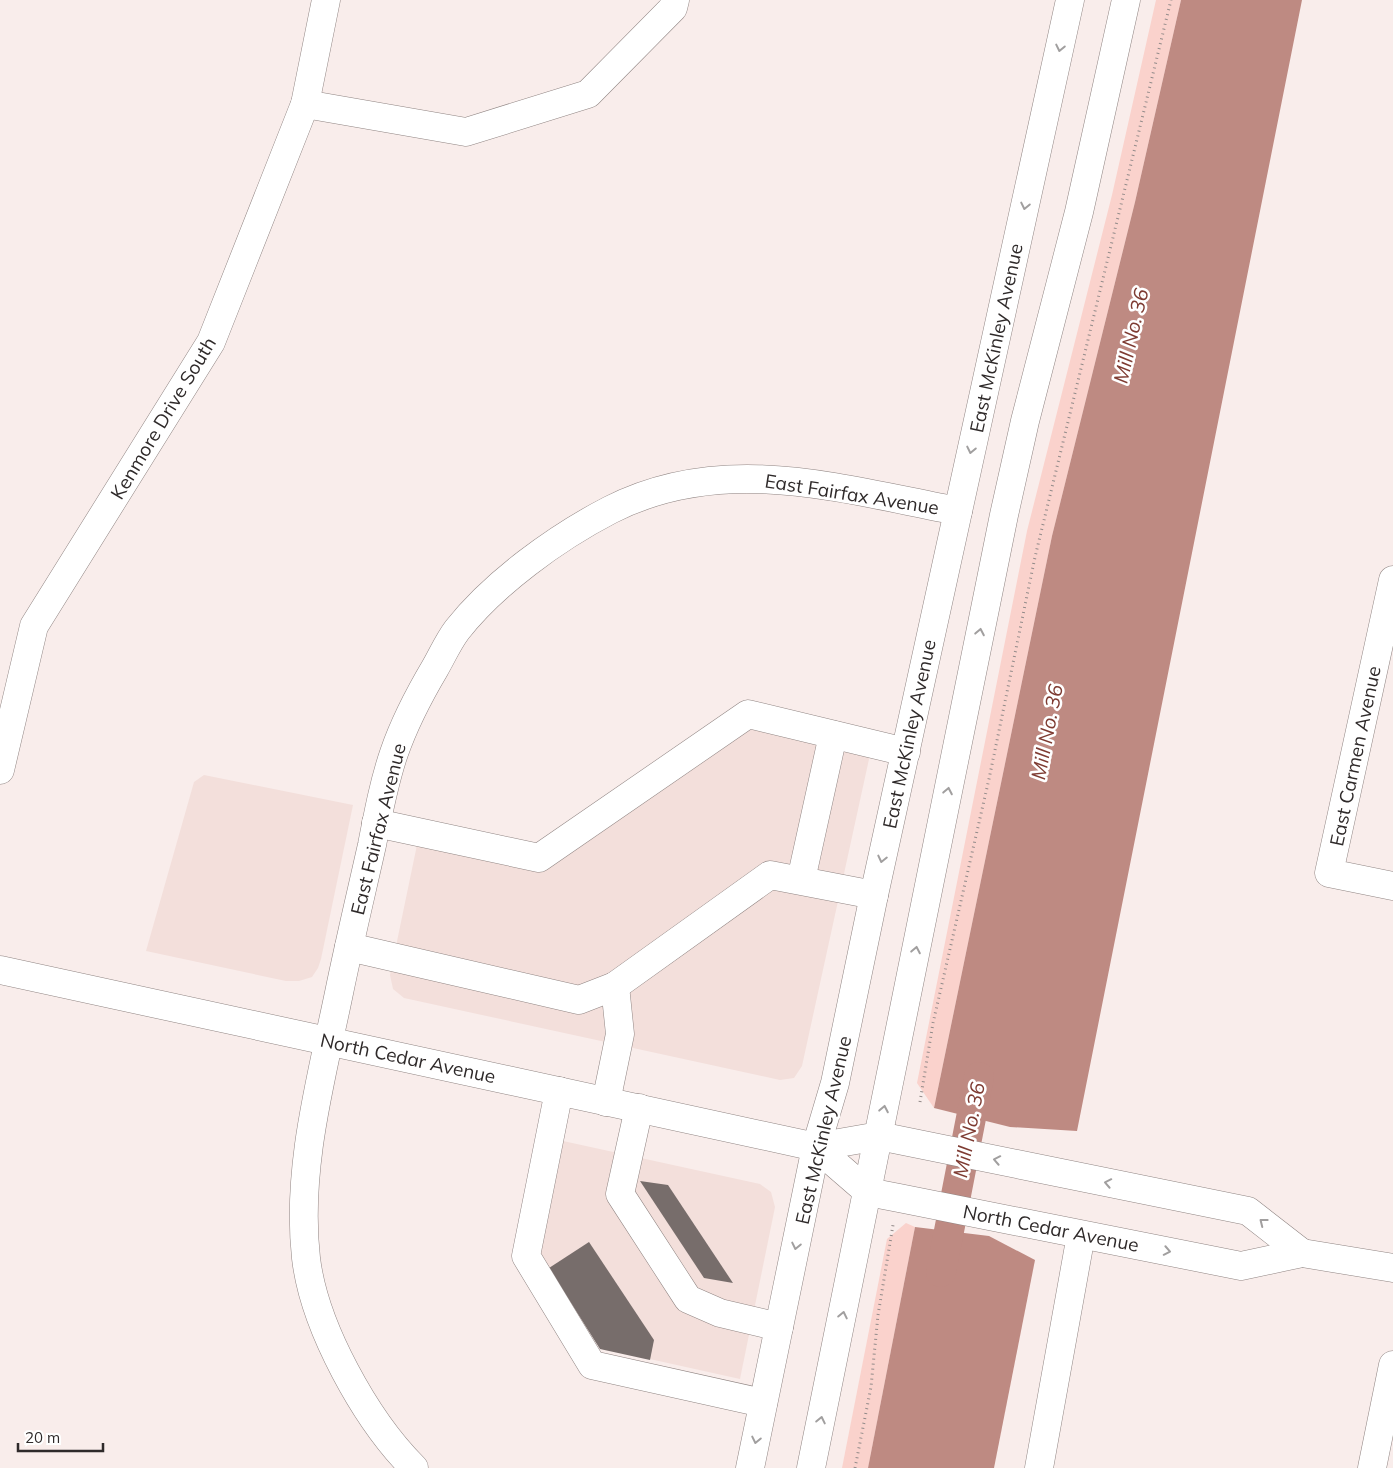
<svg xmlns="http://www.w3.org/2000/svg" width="1393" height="1468" font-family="Mulish,sans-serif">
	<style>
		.built { fill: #f3dfdb }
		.green { fill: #fad2cc }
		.water { fill: #be8a82 }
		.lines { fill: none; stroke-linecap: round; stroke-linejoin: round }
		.canal { stroke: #be8a82; stroke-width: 30 }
		.building { fill: #776d6b }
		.minor-casing { stroke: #908583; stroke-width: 29 }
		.major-casing { stroke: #908583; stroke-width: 29 }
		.path { stroke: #938b8a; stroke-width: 3; stroke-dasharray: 1 4; stroke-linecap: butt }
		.minor { stroke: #fff; stroke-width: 28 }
		.major { stroke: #fff; stroke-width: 28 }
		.oneway { stroke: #a19f9f }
		.labels { text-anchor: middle; stroke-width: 5; stroke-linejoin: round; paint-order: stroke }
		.street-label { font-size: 19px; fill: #2f2a2a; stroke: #fff }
		.water-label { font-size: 20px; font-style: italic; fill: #7e3b32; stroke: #fff }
	</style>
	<rect width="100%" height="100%" fill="#f9edeb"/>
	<!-- built -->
	<g class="built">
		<polygon points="747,724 871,750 802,1066 794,1078 780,1080 404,998 393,989 390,975 418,840 544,867"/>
		<polygon points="204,775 353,805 321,959 318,968 312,977 299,981 286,981 146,951 194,782"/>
		<polygon points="563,1141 760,1184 771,1192 775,1207 740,1379 600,1348 540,1254"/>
	</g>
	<!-- green -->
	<g class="green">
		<polygon points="1156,0 1181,0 1135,202 1052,536 934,1108 917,1083 1027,531 1112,195"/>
		<polygon points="906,1223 915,1227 868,1468 842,1468 887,1239"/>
	</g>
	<!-- water -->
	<g class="water">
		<polygon points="1181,0 1302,0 1077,1131 1010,1127 934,1108 1052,536 1135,202"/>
		<polygon points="915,1227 989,1236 1035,1260 994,1468 868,1468"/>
	</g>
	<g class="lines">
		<!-- canal -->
		<polyline class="canal" points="941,1272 979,1077"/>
	</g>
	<!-- building -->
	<g class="building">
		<polygon points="640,1181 668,1185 733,1283 704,1278"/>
		<polygon points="589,1242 654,1340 650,1360 600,1349 549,1268"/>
	</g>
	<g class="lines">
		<defs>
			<g id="minor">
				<polyline points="305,104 466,132 588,94 673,8 675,0"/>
				<polyline points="1393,580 1329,873 1393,886"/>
				<polyline points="0,770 34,626 211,342 305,104 326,0"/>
				<polyline points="376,823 539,858 748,714 906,752"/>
				<polyline points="801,880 833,735"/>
				<polyline points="349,947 579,1000 615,986 770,875 874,895"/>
				<polyline points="559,1091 526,1256 592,1365 763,1403"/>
				<polyline points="606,1102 620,1034 615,986"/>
				<polyline points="639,1108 620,1194 688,1299 720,1313 779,1327"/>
				<path d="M414,1468C366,1420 314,1327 306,1258C296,1169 321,1080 339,993C349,944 361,894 372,845C378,814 384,782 394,753C404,724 419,695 435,668C442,656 448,642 457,630C494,583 556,538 610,510C723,452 841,489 958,511"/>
				<polyline points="1039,1468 1081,1235"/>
				<polyline points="1372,1468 1393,1365"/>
			</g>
			<g id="major">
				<polyline points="0,970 816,1147 879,1136 1248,1211 1302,1253"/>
				<polyline points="816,1147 868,1192 899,1198 1241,1266 1302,1253 1393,1268"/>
				<polyline points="750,1468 816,1147 835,1083 874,895 1070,0"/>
				<polyline points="811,1468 1004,515 1025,421 1079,212 1126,0"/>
			</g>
		</defs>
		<!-- minor casing -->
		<use href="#minor" class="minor-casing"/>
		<!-- major casing -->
		<use href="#major" class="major-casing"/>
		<!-- path -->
		<g class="path">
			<polyline points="920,1102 933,1023 989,779 1035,557 1171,0"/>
			<polyline points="855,1468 871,1387 878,1315 893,1225"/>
		</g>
		<!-- minor -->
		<use href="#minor" class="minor"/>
		<!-- major -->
		<use href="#major" class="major"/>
	</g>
	<!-- one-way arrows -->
	<defs><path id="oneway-chevron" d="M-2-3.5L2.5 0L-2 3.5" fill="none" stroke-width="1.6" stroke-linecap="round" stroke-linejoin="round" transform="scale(1.25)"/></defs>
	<g class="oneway">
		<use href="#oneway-chevron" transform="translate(1060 48) rotate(102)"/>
		<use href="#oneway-chevron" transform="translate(1025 206) rotate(102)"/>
		<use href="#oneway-chevron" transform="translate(971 450) rotate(102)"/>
		<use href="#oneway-chevron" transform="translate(980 632) rotate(-79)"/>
		<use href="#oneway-chevron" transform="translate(948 791) rotate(-79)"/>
		<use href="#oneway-chevron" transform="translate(882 859) rotate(103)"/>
		<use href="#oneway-chevron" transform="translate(916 950) rotate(-79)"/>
		<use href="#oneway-chevron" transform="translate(884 1109) rotate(-79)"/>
		<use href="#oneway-chevron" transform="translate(997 1160) rotate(-169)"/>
		<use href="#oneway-chevron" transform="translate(1108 1183) rotate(-169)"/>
		<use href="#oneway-chevron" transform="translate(1263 1222) rotate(-142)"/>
		<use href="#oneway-chevron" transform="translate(796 1246) rotate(102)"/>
		<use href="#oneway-chevron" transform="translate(1167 1251) rotate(11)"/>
		<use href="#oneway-chevron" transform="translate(843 1315) rotate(-78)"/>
		<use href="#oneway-chevron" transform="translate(821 1420) rotate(-78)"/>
		<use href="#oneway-chevron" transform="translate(756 1440) rotate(102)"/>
	</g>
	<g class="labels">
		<!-- street labels -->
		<g class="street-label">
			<text transform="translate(996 338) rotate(-78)" y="7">East McKinley Avenue</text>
			<text transform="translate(163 418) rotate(-59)" y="7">Kenmore Drive South</text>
			<text transform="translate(852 494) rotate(9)" y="7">East Fairfax Avenue</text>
			<text transform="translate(909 734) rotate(-78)" y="7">East McKinley Avenue</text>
			<text transform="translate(1355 756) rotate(-78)" y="7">East Carmen Avenue</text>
			<text transform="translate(378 829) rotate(-76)" y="7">East Fairfax Avenue</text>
			<text transform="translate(408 1058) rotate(12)" y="7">North Cedar Avenue</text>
			<text transform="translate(823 1130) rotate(-77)" y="7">East McKinley Avenue</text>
			<text transform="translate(1051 1228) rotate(11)" y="7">North Cedar Avenue</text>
		</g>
		<!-- water labels -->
		<g class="water-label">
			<text transform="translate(1131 336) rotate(-77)" y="7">Mill No. 36</text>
			<text transform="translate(1047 732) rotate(-79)" y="7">Mill No. 36</text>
			<text transform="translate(969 1130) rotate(-79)" y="7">Mill No. 36</text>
		</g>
	</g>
	<!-- scale -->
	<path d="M18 1443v8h85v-8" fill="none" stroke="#2f2a2a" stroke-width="2.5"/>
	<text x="25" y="1443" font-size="15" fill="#2f2a2a" stroke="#ffffff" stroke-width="4" paint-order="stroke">20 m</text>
</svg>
